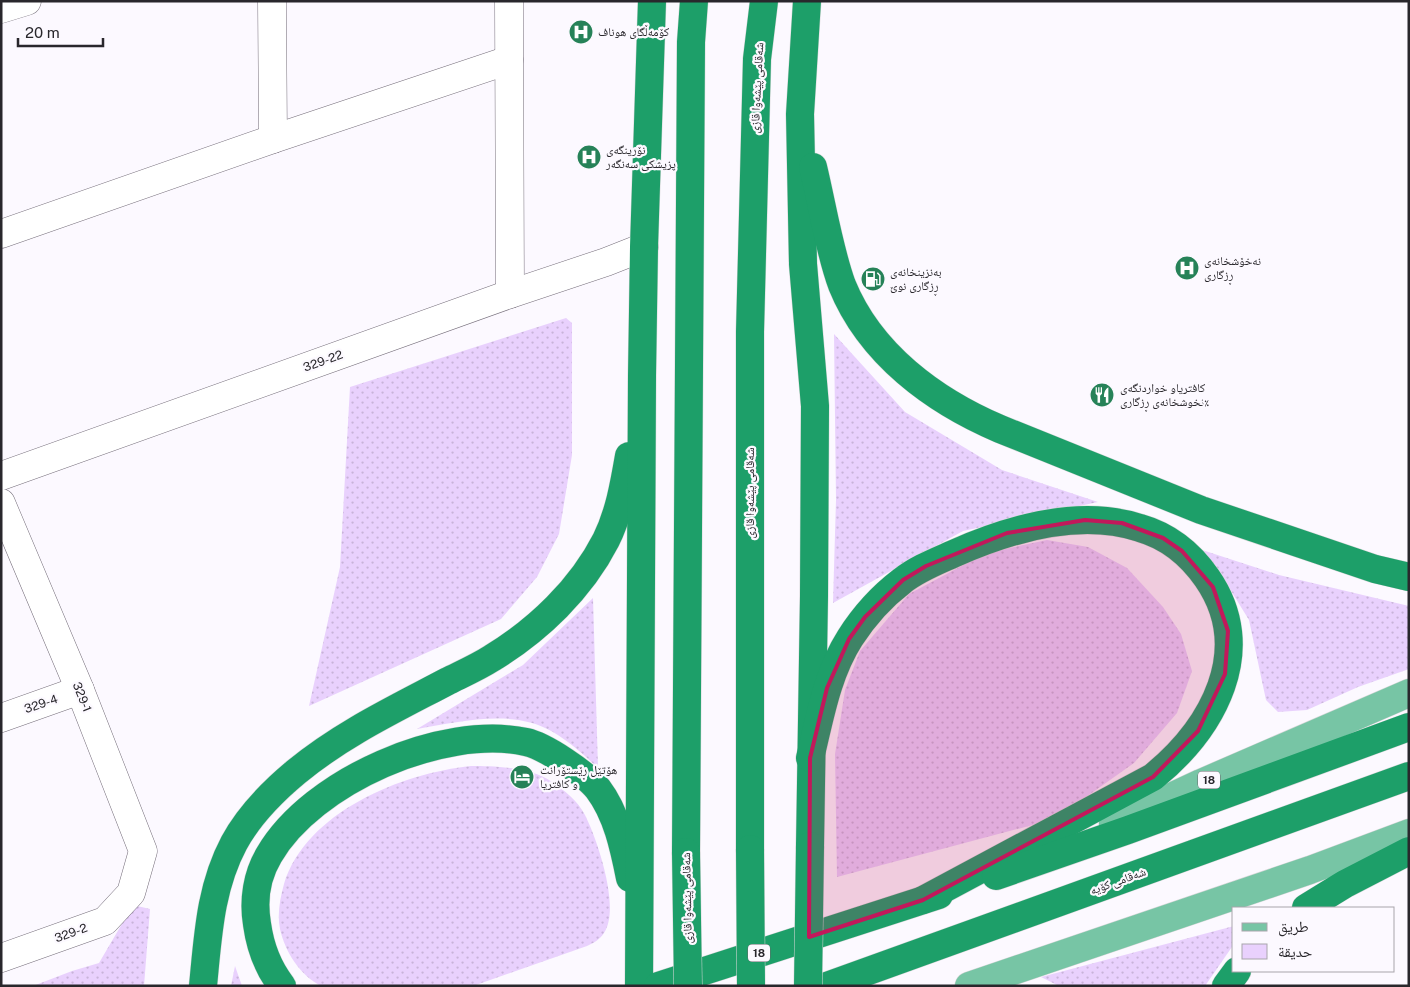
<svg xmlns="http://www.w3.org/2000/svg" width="1410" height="987" font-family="'Public Sans','Noto Naskh Arabic',sans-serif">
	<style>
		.green { fill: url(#green-dots) }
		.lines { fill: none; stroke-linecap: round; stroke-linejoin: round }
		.minor-casing { stroke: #766f7b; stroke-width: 29 }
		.major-casing { stroke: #d8d8d9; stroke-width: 29 }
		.highway-casing { stroke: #d8d8d9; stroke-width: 29 }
		.minor { stroke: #fff; stroke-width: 28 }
		.major { stroke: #77c5a5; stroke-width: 28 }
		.highway { stroke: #1d9f69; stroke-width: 28 }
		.highway-bridge-casing { stroke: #d8d8d9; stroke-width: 29; stroke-linecap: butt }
		.highway-bridge { stroke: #1d9f69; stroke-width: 28 }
		.marked { fill: #c2185b; fill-opacity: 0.2; stroke: #c2185b; stroke-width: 4; stroke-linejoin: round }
		.labels { text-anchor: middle; stroke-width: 4.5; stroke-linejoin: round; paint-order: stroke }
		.shield { fill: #fcf9ff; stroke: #68666b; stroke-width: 1 }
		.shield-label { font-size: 11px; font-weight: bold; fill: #29272c }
		.poi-label { font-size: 12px; fill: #29272c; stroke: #fcf9ff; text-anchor: start }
		.street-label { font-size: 12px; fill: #29272c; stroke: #fcf9ff }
	</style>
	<defs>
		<pattern id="green-dots" width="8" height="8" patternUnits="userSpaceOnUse" patternTransform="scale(1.25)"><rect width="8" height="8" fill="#e9d1fd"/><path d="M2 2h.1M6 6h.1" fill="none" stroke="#c8b3d9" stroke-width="1.8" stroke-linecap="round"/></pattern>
	</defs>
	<rect width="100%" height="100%" fill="#fcf9ff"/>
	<!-- green -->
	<g class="green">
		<polygon points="566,318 572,323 572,455 559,534 537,577 501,619 309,706 340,567 350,387"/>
		<polygon points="834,334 905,412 1002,470 1098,502 963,531 833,603 836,500"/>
		<polygon points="1047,540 1088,547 1127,568 1163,607 1181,634 1192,671 1177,713 1134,763 1055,819 837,877 835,754 845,690 860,651 909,594 986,553"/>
		<polygon points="1193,547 1279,575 1409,606 1409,669 1358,687 1307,710 1278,712 1266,700 1249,620 1225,581"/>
		<path d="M593,598L598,768C584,755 570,742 553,732C513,708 460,722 417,729L523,665Z"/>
		<path d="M471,766C495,766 531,767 552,782C564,790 578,801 585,815C597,839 621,908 604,933C600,939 594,943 587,946L473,986H321C300,975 285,952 280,929C277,914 280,899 284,884C306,812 402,773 471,766Z"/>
		<polygon points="133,905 150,909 144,986 33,986 72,971 99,963"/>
		<polygon points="1234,926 1234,944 1205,986 1059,986 1041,977"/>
		<polygon points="235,966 242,986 231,986"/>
	</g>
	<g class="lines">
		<defs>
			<g id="minor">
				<polyline points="272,1 273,139"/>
				<polyline points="509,1 510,294"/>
				<polyline points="1,9 27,1"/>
				<polyline points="1,234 273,139 509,60"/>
				<polyline points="1,476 510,294 606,262 644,247"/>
				<polyline points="1,503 80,690 143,851 131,893 105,921 1,958"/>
				<polyline points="1,718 80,690"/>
			</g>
			<g id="major">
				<polyline points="1113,824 1201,783 1409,693"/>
				<polyline points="969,986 1310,870 1409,833"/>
			</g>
			<g id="highway">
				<polyline points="807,1 800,114 803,264 815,406 814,596 810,846"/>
				<path d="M813,167C822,204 829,250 842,285C870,354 934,401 1000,429L1201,510L1375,569L1409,577"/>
				<path d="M810,758C820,717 827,674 850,638C864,616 881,597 902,581C917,569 935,562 953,554C1009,529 1079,508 1140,528C1168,536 1191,555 1207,578C1257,650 1213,728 1153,777L923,900"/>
				<polyline points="750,849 750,332 757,59 764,1"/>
				<polyline points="686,852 691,42 694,1"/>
				<polyline points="996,876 1128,830 1409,727"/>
				<polyline points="1306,908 1345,884 1409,851"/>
				<path d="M203,986C208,936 210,888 234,843C249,815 272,792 296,772C342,734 395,709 448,681C462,674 478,667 492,658C538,630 581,589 606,540C619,514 624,485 629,456"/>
				<path d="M282,986C268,968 260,946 257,924C253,900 257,875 269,855C312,781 443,724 526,742C545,746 586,774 598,789C617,814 624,848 630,878"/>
				<polyline points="639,986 642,376 644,247 652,1"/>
				<polyline points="658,986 939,895"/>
				<polyline points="827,986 1409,776"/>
				<polyline points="1226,986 1237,971"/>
			</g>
		</defs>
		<!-- minor casing -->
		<use href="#minor" class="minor-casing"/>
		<!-- major casing -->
		<use href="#major" class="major-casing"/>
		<!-- highway casing -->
		<use href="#highway" class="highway-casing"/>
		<!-- minor -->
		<use href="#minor" class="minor"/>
		<!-- major -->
		<use href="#major" class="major"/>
		<!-- highway -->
		<use href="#highway" class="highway"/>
		<defs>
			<g id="highway-bridge">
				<polyline points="750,849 751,986"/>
				<polyline points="686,852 688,986"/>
				<polyline points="808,986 810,846"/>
			</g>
		</defs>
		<!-- highway-bridge casing -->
		<use href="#highway-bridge" class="highway-bridge-casing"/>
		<!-- highway-bridge -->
		<use href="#highway-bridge" class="highway-bridge"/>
	</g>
	<!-- marked area -->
	<path class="marked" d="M1085,520L1122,523L1163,538L1182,551L1213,587L1228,631L1225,674L1198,731L1153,777L923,900L809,937L810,758L827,688L849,639L865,617L903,580L926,566L1007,533Z"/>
	<!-- icons -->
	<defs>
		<symbol id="hospital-disc" viewBox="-11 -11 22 22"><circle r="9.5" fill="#268258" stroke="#fcf9ff"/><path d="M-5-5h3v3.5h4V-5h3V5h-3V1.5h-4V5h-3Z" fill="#fff"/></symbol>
		<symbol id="fuel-disc" viewBox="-11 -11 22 22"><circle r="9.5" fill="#268258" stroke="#fcf9ff"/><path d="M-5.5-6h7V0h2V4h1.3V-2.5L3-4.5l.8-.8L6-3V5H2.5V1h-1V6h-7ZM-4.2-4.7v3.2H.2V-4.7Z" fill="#fff"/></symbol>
		<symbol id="restaurant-disc" viewBox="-11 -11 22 22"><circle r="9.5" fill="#268258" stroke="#fcf9ff"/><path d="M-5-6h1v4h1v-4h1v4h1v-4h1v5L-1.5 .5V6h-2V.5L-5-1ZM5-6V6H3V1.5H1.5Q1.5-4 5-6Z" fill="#fff"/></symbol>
		<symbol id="hotel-disc" viewBox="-11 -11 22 22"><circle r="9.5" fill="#268258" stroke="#fcf9ff"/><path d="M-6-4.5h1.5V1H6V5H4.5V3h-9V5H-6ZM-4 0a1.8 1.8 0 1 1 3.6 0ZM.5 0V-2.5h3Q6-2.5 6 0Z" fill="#fff"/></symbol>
	</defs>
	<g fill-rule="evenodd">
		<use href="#hospital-disc" x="567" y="18" width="28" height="28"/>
		<use href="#hospital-disc" x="575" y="143" width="28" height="28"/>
		<use href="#hospital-disc" x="1173" y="254" width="28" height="28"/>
		<use href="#fuel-disc" x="859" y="265" width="28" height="28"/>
		<use href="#restaurant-disc" x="1088" y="381" width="28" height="28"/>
		<use href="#hotel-disc" x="508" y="763" width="28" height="28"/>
	</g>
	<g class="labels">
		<!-- shield labels -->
		<g class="shield">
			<rect x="1198" y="771.5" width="22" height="17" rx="4"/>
			<rect x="748" y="944.5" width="22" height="17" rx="4"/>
		</g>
		<g class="shield-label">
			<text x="1209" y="784">18</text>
			<text x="759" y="957">18</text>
		</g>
		<!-- poi labels -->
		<g class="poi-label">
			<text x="598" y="36">کۆمەڵگای هوناف</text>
			<text x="606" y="154">نۆرینگەی<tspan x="606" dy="14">پزیشکی سەنگەر</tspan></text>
			<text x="1204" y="265">نەخۆشخانەی<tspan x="1204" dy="14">ڕزگاری</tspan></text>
			<text x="890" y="276">بەنزینخانەی<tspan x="890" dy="14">ڕزگاری نوێ</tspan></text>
			<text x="1120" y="392">كافتریاو خواردنگەی<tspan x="1120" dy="14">نخوشخانەی ڕزگاری٪</tspan></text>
			<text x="540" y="774">هۆتێل ڕێستۆرانت<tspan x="540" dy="14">و کافتریا</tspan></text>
		</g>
		<!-- street labels -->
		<g class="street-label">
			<text transform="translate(757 88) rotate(-87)" y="4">شەقامی پێشەوا قازی</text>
			<text transform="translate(323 361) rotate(-20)" y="4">329-22</text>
			<text transform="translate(750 493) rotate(-90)" y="4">شەقامی پێشەوا قازی</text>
			<text transform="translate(82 697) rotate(68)" y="4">329-1</text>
			<text transform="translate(41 704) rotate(-19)" y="4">329-4</text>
			<text transform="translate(1118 881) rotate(-20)" y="4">شەقامی کۆیە</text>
			<text transform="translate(687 898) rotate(-91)" y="4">شەقامی پێشەوا قازی</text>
			<text transform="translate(71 933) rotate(-20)" y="4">329-2</text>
		</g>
	</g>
	<!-- border -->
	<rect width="1410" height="987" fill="none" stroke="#29272c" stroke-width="5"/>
	<!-- legend -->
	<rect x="1232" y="907" width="162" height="65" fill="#fcf9ff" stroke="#a8a5ab"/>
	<rect x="1242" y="923" width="25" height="8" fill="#77c5a5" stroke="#a8a5ab"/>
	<text x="1278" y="932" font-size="15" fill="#29272c">طريق</text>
	<rect x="1242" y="944" width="25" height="15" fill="#e9d1fd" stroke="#a8a5ab"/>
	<text x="1278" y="957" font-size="15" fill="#29272c">حديقة</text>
	<!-- scale -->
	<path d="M18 38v8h85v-8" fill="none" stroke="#29272c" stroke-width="2.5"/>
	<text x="25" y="38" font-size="15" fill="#29272c" stroke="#fcf9ff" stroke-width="4" paint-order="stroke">20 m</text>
</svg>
